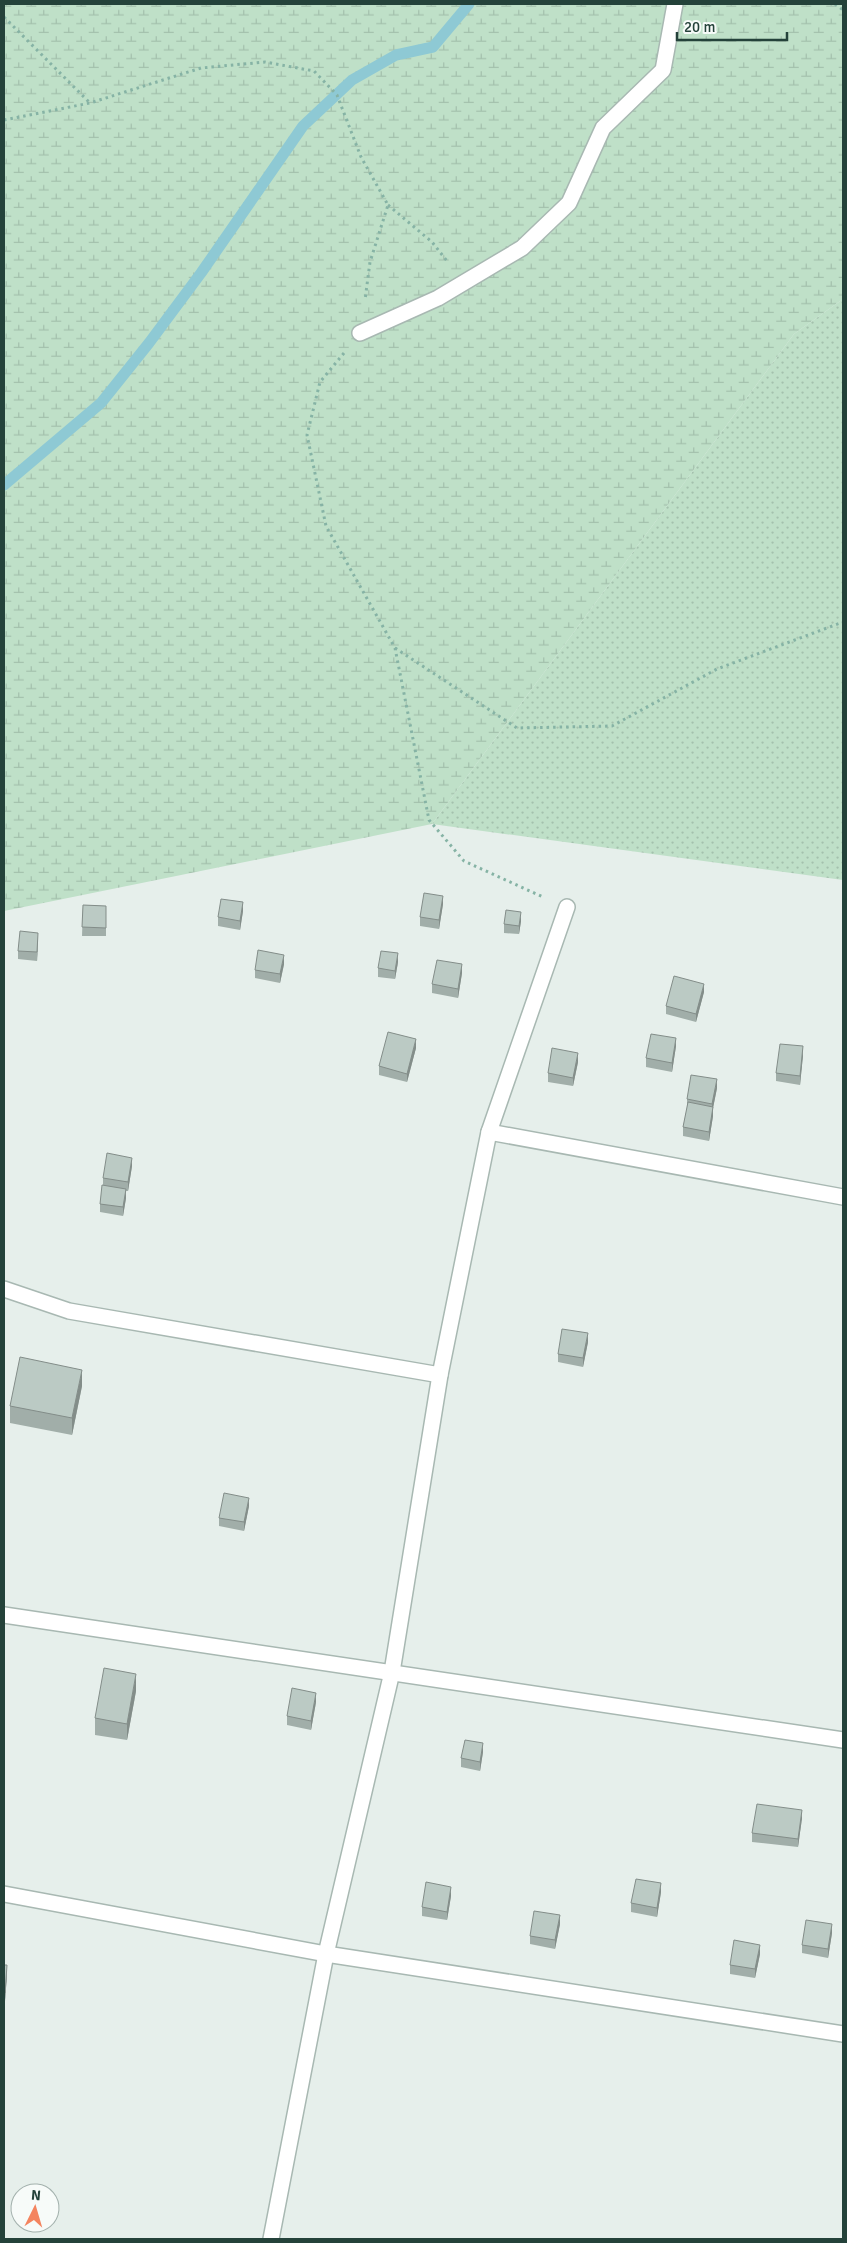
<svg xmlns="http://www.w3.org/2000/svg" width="847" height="2243" font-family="Signika,sans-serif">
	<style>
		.grass { fill: url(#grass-dots) }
		.wetland { fill: url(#wetland-marsh) }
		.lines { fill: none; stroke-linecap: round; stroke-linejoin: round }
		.stream { stroke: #8ec9d4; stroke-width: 11 }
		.street-casing { stroke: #a8b8b2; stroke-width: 18 }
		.path { stroke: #86b3a5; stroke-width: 3; stroke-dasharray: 2.5 4; stroke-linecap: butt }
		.street { stroke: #fff; stroke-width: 15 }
		.wall { fill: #a1aea9 }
		.shaded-wall { fill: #838d89 }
		.building { fill: #bbcac4; stroke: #838d89 }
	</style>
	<defs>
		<pattern id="grass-dots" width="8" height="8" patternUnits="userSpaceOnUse" patternTransform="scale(1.25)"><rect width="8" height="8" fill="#bfe0c8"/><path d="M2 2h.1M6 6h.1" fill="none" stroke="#a4c1ad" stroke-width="1.8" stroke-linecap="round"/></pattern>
		<pattern id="wetland-marsh" width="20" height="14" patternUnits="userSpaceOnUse" patternTransform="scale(1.25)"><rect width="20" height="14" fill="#bfe0c8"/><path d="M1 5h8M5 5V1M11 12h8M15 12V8" fill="none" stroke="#a4c1ad"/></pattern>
	</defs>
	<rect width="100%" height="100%" fill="#e6efeb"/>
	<!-- grass -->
	<polygon class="grass" points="843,299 843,880 432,824 794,334"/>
	<!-- wetland -->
	<polygon class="wetland" points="4,4 843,4 843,299 794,334 432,824 4,911"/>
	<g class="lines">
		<!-- stream -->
		<polyline class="stream" points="4,485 101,403 149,343 201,273 303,126 352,80 396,55 433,47 469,4"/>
		<defs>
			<g id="street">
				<polyline points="360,333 438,298 522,248 569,203 603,128 663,70 675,4"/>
				<polyline points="489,1132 843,1197"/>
				<polyline points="4,1289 69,1311 440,1375"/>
				<polyline points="4,1615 843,1740"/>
				<polyline points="4,1894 326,1954 843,2034"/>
				<polyline points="271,2239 326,1954 392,1672 440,1375 489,1132 567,907"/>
			</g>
		</defs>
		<!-- street casing -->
		<use href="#street" class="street-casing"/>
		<!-- path -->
		<g class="path">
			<polyline points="835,4 843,10"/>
			<polyline points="4,17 90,103"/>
			<polyline points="4,120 90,103 201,68 265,62 314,71 337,95 361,157 388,205 370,262 365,300"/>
			<polyline points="388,205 432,242 447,261"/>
			<polyline points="344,353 320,382 307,435 326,526 395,648 429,820 464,861 543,897"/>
			<polyline points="395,648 517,728 612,726 717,669 843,622"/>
		</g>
		<!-- street -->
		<use href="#street" class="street"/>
	</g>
	<!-- wall -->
	<g class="wall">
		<polygon points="443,904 439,929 420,926 420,917"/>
		<polygon points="83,905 106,906 106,936 82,936"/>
		<polygon points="243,911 240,930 218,926 218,917"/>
		<polygon points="521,921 519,934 504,933 504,924"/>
		<polygon points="38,941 37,961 18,959 18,951"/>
		<polygon points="398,962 395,979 378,977 378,968"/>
		<polygon points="284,964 280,983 255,978 255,970"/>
		<polygon points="462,973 458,998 432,993 432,984"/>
		<polygon points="704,992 696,1022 666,1014 666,1006"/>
		<polygon points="676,1046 672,1072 646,1067 646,1058"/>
		<polygon points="416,1048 407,1082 379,1075 379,1066"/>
		<polygon points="803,1055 800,1085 776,1081 776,1073"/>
		<polygon points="578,1062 573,1086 548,1082 548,1073"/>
		<polygon points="717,1088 713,1108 713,1116 709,1141 683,1136 683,1127 687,1108 687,1099"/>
		<polygon points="132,1166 128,1191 126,1191 126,1198 123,1216 100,1212 100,1204 103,1185 103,1178"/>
		<polygon points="588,1342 583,1367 558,1362 558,1354"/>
		<polygon points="82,1386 72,1435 10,1423 10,1406"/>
		<polygon points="249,1506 244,1531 219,1526 219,1518"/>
		<polygon points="136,1691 127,1740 95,1735 95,1718"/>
		<polygon points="316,1702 311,1730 287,1725 287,1716"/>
		<polygon points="483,1752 480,1771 461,1767 461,1758"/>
		<polygon points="802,1818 798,1847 752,1842 752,1833"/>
		<polygon points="661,1892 657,1917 631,1912 631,1903"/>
		<polygon points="451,1896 447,1920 422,1916 422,1907"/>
		<polygon points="560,1924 555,1949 530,1944 530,1936"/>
		<polygon points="832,1933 828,1958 802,1953 802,1945"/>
		<polygon points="760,1954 755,1978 730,1974 730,1965"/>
		<polygon points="4,1965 7,1974 5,2001 4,2001"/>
	</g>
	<!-- shaded-wall -->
	<g class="shaded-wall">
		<polygon points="443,896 443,904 439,929 439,920"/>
		<polygon points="243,902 243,911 240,930 240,921"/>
		<polygon points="521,912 521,921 519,934 519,926"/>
		<polygon points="38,933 38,941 37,961 37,952"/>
		<polygon points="398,953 398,962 395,979 395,971"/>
		<polygon points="284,955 284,964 280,983 280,974"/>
		<polygon points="462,964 462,973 458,998 458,989"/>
		<polygon points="704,984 704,992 696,1022 696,1014"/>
		<polygon points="676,1038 676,1046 672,1072 672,1063"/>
		<polygon points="416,1039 416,1048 407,1082 407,1074"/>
		<polygon points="803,1046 803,1055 800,1085 800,1076"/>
		<polygon points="578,1053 578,1062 573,1086 573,1078"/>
		<polygon points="717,1079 717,1088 713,1108 713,1116 709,1141 709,1132 712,1112 712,1104"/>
		<polygon points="132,1158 132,1166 128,1191 128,1182"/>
		<polygon points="126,1189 126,1198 123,1216 123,1207"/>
		<polygon points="588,1333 588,1342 583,1367 583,1358"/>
		<polygon points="82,1370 82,1386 72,1435 72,1418"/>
		<polygon points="249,1498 249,1506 244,1531 244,1522"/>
		<polygon points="136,1674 136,1691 127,1740 127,1724"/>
		<polygon points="316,1693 316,1702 311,1730 311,1721"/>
		<polygon points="483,1743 483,1752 480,1771 480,1762"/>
		<polygon points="802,1810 802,1818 798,1847 798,1839"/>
		<polygon points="661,1883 661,1892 657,1917 657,1908"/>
		<polygon points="451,1887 451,1896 447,1920 447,1912"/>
		<polygon points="560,1915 560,1924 555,1949 555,1940"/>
		<polygon points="832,1924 832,1933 828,1958 828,1949"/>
		<polygon points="760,1945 760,1954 755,1978 755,1969"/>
		<polygon points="7,1965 7,1974 5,2001 5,1993"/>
	</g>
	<!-- building -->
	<g class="building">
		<polygon points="424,893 443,896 439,920 420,917"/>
		<polygon points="221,899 243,902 240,921 218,917"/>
		<polygon points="83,905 106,906 106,928 82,927"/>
		<polygon points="506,910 521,912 519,926 504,924"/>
		<polygon points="20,931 38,933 37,952 18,951"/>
		<polygon points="258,950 284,955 280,974 255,970"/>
		<polygon points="381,951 398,953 395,971 378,968"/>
		<polygon points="437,960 462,964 458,989 432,984"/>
		<polygon points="674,976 704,984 696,1014 666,1006"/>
		<polygon points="388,1032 416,1039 407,1074 379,1066"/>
		<polygon points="651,1034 676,1038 672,1063 646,1058"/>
		<polygon points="780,1044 803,1046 800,1076 776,1073"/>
		<polygon points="552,1048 578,1053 573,1078 548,1073"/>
		<polygon points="691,1075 717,1079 712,1104 687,1099"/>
		<polygon points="688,1102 713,1107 709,1132 683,1127"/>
		<polygon points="107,1153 132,1158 128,1182 103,1178"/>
		<polygon points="102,1185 126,1189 123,1207 100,1204"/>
		<polygon points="562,1329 588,1333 583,1358 558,1354"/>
		<polygon points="20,1357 82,1370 72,1418 10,1406"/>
		<polygon points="224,1493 249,1498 244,1522 219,1518"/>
		<polygon points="104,1668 136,1674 127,1724 95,1718"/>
		<polygon points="292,1688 316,1693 311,1721 287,1716"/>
		<polygon points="465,1740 483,1743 480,1762 461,1758"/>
		<polygon points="757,1804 802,1810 798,1839 752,1833"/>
		<polygon points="636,1879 661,1883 657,1908 631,1903"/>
		<polygon points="426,1882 451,1887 447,1912 422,1907"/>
		<polygon points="534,1911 560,1915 555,1940 530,1936"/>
		<polygon points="806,1920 832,1924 828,1949 802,1945"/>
		<polygon points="734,1940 760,1945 755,1969 730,1965"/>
		<polygon points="4,1965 7,1965 5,1993 4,1992"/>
	</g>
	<!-- border -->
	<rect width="847" height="2243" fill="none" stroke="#24423a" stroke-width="10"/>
	<!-- north arrow -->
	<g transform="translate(35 2208) rotate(5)"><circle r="24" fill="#f7fbf9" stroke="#a3b1ad"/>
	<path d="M0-4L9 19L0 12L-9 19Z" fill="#f4845f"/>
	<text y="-8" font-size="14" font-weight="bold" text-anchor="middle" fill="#24423a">N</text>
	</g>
	<!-- scale -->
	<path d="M677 32v8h110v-8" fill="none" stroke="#24423a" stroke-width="2.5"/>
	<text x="684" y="32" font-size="15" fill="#24423a" stroke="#f7fbf9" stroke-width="4" paint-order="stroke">20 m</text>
</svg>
